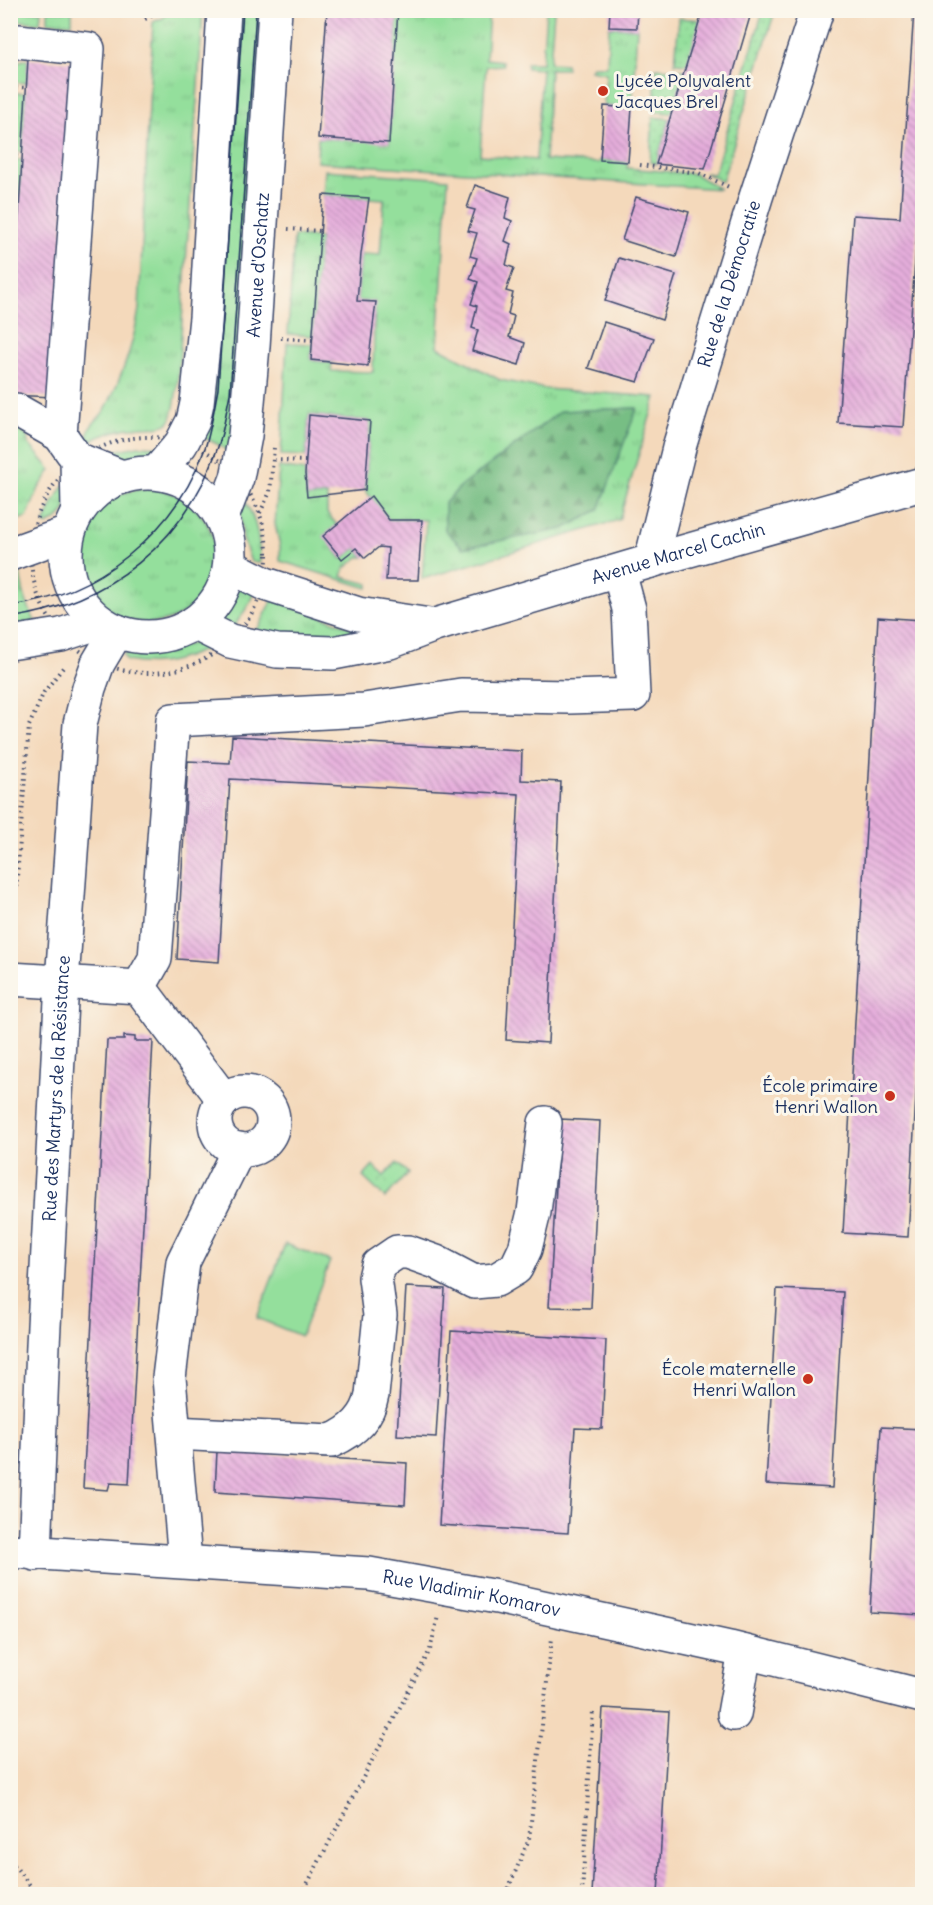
<svg xmlns="http://www.w3.org/2000/svg" width="933" height="1905" font-family="Delius,sans-serif">
	<style>
		.grass { fill: url(#grass-tufts); stroke: #58877d; stroke-width: 1.5; fill-rule: evenodd }
		.forest { fill: url(#forest-firs); stroke: #497671; stroke-width: 1.5 }
		.park { fill: url(#park-crowns); stroke: #58877d; stroke-width: 1.5 }
		.garden { fill: url(#garden-dots); stroke: #58877d; stroke-width: 1.5 }
		.pitch { fill: #94df9c; stroke: #58877d; stroke-width: 1.5 }
		.building { fill: url(#building-back-hatch) }
		.lines { fill: none; stroke-linecap: round; stroke-linejoin: round }
		.minor-casing { stroke: #3c486c; stroke-width: 36 }
		.path { stroke: #3c486c; stroke-width: 4; stroke-dasharray: 1.5 4.5; stroke-linecap: butt }
		.minor { stroke: #fff; stroke-width: 33 }
		.tram { stroke: #1b2f5e; stroke-width: 1.5 }
		.poi-dot { fill: #c8321e; stroke: #fbf7ec; stroke-width: 2 }
		.labels { text-anchor: middle; stroke-width: 6; stroke-linejoin: round; paint-order: stroke }
		.poi-label { font-size: 18px; fill: #1b2f5e; stroke: #fbf7ec; text-anchor: end }
		.street-label { font-size: 18px; fill: #1b2f5e; stroke: #fbf7ec }
	</style>
	<defs>
		<pattern id="grass-tufts" width="24" height="20" patternUnits="userSpaceOnUse" patternTransform="scale(1.5)"><rect width="24" height="20" fill="#94df9c"/><path d="M3 7l-1-3M5 7V3M7 7l1-3M15 17l-1-3M17 17v-4M19 17l1-3" fill="none" stroke="#7fc089"/></pattern>
		<pattern id="forest-firs" width="22" height="20" patternUnits="userSpaceOnUse" patternTransform="scale(1.5)"><rect width="22" height="20" fill="#77be84"/><path d="M5 1l3.5 6h-7zM16 11l3.5 6h-7z" fill="#619b6f"/></pattern>
		<pattern id="park-crowns" width="20" height="18" patternUnits="userSpaceOnUse" patternTransform="scale(1.5)"><rect width="20" height="18" fill="#94df9c"/><path d="M2 6a3 3 0 1 1 6 0M12 15a3 3 0 1 1 6 0" fill="none" stroke="#7fc089"/></pattern>
		<pattern id="garden-dots" width="8" height="8" patternUnits="userSpaceOnUse" patternTransform="scale(1.5)"><rect width="8" height="8" fill="#94df9c"/><path d="M2 2h.1M6 6h.1" fill="none" stroke="#7fc089" stroke-width="1.8" stroke-linecap="round"/></pattern>
		<pattern id="building-back-hatch" width="6" height="6" patternUnits="userSpaceOnUse" patternTransform="scale(1.5)"><rect width="6" height="6" fill="#e6aedc"/><path d="M-1 5l2 2M0 0l6 6M5-1l2 2" fill="none" stroke="#ba8eb6"/></pattern>
	</defs>
	<rect width="100%" height="100%" fill="#fbf7ec"/>
	<filter id="ink" filterUnits="userSpaceOnUse"><feTurbulence type="fractalNoise" baseFrequency=".0167" numOctaves="2"/><feDisplacementMap in="SourceGraphic" scale="12" xChannelSelector="R" yChannelSelector="G"/><feConvolveMatrix kernelMatrix="1 2 1 2 8 2 1 2 1" color-interpolation-filters="sRGB"/></filter>
	<filter id="wash" filterUnits="userSpaceOnUse"><feTurbulence type="fractalNoise" baseFrequency=".008" numOctaves="4" result="noise"/><feDisplacementMap in="SourceGraphic" scale="24" xChannelSelector="R" yChannelSelector="G"/><feGaussianBlur stdDeviation="1.35" result="paint"/><feColorMatrix in="noise" values="0 0 0 0 0 0 0 0 0 0 0 0 0 0 0 0 0 1.4 0 .05"/><feComposite in="paint" operator="in"/></filter>
	<g filter="url(#wash)">
		<rect width="100%" height="100%" fill="#f4d9bb"/>
		<!-- grass -->
		<g class="grass">
			<polygon points="398,10 489,11 486,59 502,61 503,65 486,66 480,155 536,160 542,69 527,68 526,63 542,63 546,11 554,11 550,63 566,64 567,69 550,69 545,160 599,163 600,160 628,162 627,168 695,174 720,189 317,162 318,138 389,142"/>
			<polygon points="10,11 41,11 40,23 11,20"/>
			<polygon points="48,11 72,11 72,23 48,22"/>
			<path d="M170,11H203L178,380C176,390 175,415 169,422C162,429 150,426 141,427C122,428 104,433 87,443C85,425 99,421 106,408C122,377 134,342 139,309L153,22L163,18Z"/>
			<polygon points="233,11 266,11 233,455 219,445 197,434"/>
			<polygon points="609,27 637,28 632,108 604,106 606,73 590,70 592,66 607,66"/>
			<polygon points="28,59 27,83 11,82 11,67 16,62"/>
			<polygon points="11,93 26,93 23,152 11,151"/>
			<polygon points="10,159 22,160 19,215 11,215"/>
			<path d="M325,170L448,179L438,347L500,380L546,389L656,397L619,520L422,579L426,520H389L365,490L370,421L309,415L306,456L281,455L287,343L312,344L311,360L332,363L331,371L373,372L375,302L357,301L361,254L380,255L384,199L323,195ZM637,408L445,503L460,487L561,411Z"/>
			<polygon points="10,226 18,226 15,283 11,283"/>
			<polygon points="294,236 320,238 313,336 288,334"/>
			<polygon points="10,423 27,436 28,443 51,470 39,488 27,517 11,522"/>
			<polygon points="138,446 169,447 150,460 121,465 102,456 114,451"/>
			<polygon points="279,467 305,471 307,497 327,495 327,513 337,525 324,536 342,559 356,548 364,557 359,557 344,569 342,577 369,584 368,588 280,561 280,546 275,524"/>
			<path d="M68,480C67,503 71,515 46,525L44,524L54,501Z"/>
			<circle cx="148" cy="556" r="67"/>
			<path d="M246,503C257,521 260,542 260,563L251,562L243,539L240,512Z"/>
			<path d="M19,562C21,590 27,607 40,631L11,637V565Z"/>
			<polygon points="240,582 255,590 248,606 233,628 217,622 232,603"/>
			<polygon points="273,599 361,631 360,639 250,636 260,625"/>
			<path d="M200,642L211,647C182,660 160,668 127,661L123,655L129,651L165,650Z"/>
		</g>
		<!-- forest -->
		<polygon class="forest" points="637,408 599,510 563,529 463,548 445,530 445,503 460,487 561,411"/>
		<!-- park -->
		<polygon class="park" points="397,1163 408,1173 385,1198 363,1177 373,1166 384,1176"/>
		<!-- garden -->
		<g class="garden">
			<polygon points="763,11 775,11 722,182 705,173 714,174"/>
			<polygon points="679,18 701,20 687,64 675,63"/>
			<polygon points="656,68 685,70 672,113 654,112"/>
			<polygon points="653,117 670,119 656,164 650,162"/>
		</g>
		<!-- pitch -->
		<polygon class="pitch" points="285,1244 330,1261 301,1336 257,1318"/>
		<g id="blocks">
			<!-- building -->
			<g class="building">
				<polygon points="327,10 398,10 389,143 318,138"/>
				<polygon points="610,10 638,10 637,28 609,27"/>
				<polygon points="703,10 752,10 705,169 656,164"/>
				<polygon points="914,10 922,10 922,220 918,220 903,427 838,423 853,215 900,218"/>
				<polygon points="28,59 72,62 53,397 10,395 10,361"/>
				<polygon points="604,106 632,108 628,162 600,160"/>
				<polygon points="475,185 510,197 505,218 512,221 505,241 511,244 506,265 514,268 506,291 513,293 508,314 514,316 509,337 525,343 519,365 472,351 478,330 472,328 477,306 471,304 478,282 470,279 477,258 470,256 477,233 468,231 475,210 467,208"/>
				<polygon points="323,195 369,198 361,254 357,301 376,302 368,366 311,360"/>
				<polygon points="636,197 689,212 676,257 622,240"/>
				<polygon points="619,258 676,275 662,320 605,301"/>
				<polygon points="604,322 654,338 638,382 588,368"/>
				<polygon points="309,415 370,421 365,490 307,497 305,474"/>
				<polygon points="371,496 389,520 422,520 418,580 386,580 388,548 379,547 365,558 356,548 342,559 323,536"/>
				<polygon points="878,617 922,620 922,991 908,1237 843,1233"/>
				<polygon points="232,736 522,751 521,780 561,782 548,1043 506,1040 519,794 230,779 219,962 177,959 188,761 230,763"/>
				<polygon points="124,1036 135,1037 135,1041 153,1041 129,1484 110,1483 108,1490 83,1488 107,1040 124,1040"/>
				<polygon points="560,1119 600,1121 591,1308 549,1307"/>
				<polygon points="406,1287 445,1289 436,1437 397,1435"/>
				<polygon points="777,1289 843,1292 832,1488 766,1484"/>
				<polygon points="451,1331 606,1340 602,1429 575,1428 568,1533 439,1525"/>
				<polygon points="881,1427 922,1429 922,1615 870,1612"/>
				<polygon points="217,1451 407,1463 405,1505 215,1492"/>
				<polygon points="603,1708 669,1712 658,1894 592,1894"/>
			</g>
		</g>
	</g>
	<g filter="url(#ink)">
		<use href="#blocks" fill-opacity="0" stroke="#3c486c" stroke-width="1.5"/>
		<g class="lines">
			<defs>
				<g id="minor">
					<polyline points="10,44 18,41 88,49 60,435"/>
					<polyline points="10,410 16,410 60,435 72,452"/>
					<polyline points="158,471 181,444 193,421 197,403 206,318 224,10"/>
					<circle cx="148" cy="555" r="82"/>
					<polyline points="78,511 77,459 122,477"/>
					<path id="s1" d="M222,517L237,478L245,436L253,346L275,10"/>
					<polyline points="10,554 68,533"/>
					<path id="s2" d="M651,561L680,444L756,197L817,10"/>
					<polyline points="230,566 265,584 358,614 430,625"/>
					<path id="s3" d="M194,623L230,641L277,651L333,653L390,642L435,625L651,561L922,484"/>
					<polyline points="10,643 61,635 100,622"/>
					<polyline points="10,979 139,987"/>
					<polyline points="139,987 155,959 173,720 364,710 461,695 569,697 633,695 629,609 619,572"/>
					<polyline points="139,987 224,1100"/>
					<circle cx="244" cy="1121" r="29"/>
					<path d="M174,1433L331,1441C352,1432 368,1418 372,1395L380,1315L375,1278L378,1265L397,1252H408L436,1262L474,1282L496,1280L516,1268L525,1249L534,1212L545,1123"/>
					<path id="s4" d="M10,1551L369,1574L497,1597L730,1648L922,1696"/>
					<path id="s5" d="M35,1554L43,1345L62,982L80,724L89,688L98,663L117,631"/>
					<polyline points="185,1561 169,1378 183,1262 239,1149"/>
					<polyline points="734,1714 745,1652"/>
				</g>
			</defs>
			<!-- minor casing -->
			<use href="#minor" class="minor-casing"/>
			<!-- path -->
			<g class="path">
				<polyline points="145,19 164,10"/>
				<polyline points="10,87 26,88"/>
				<polyline points="10,155 22,155"/>
				<polyline points="640,165 699,173 731,188"/>
				<polyline points="10,222 19,222"/>
				<polyline points="288,229 321,231"/>
				<polyline points="10,288 15,288"/>
				<polyline points="281,338 313,340"/>
				<polyline points="10,356 11,356"/>
				<circle cx="149" cy="555" r="118"/>
				<polyline points="274,460 306,461"/>
				<polyline points="260,513 270,492 274,448"/>
				<polyline points="11,953 29,726 44,692 65,665"/>
				<polyline points="10,1860 37,1894"/>
				<polyline points="302,1894 430,1650 438,1616"/>
				<polyline points="506,1894 529,1839 552,1638"/>
				<polyline points="582,1894 593,1710"/>
			</g>
			<!-- minor -->
			<use href="#minor" class="minor"/>
			<!-- tram -->
			<g class="tram">
				<path d="M10,606C97,596 174,533 204,451C211,431 214,409 218,389L243,10"/>
				<path d="M10,618C109,603 185,543 218,447C224,430 226,411 230,394L256,10"/>
			</g>
		</g>
	</g>
	<!-- markers -->
	<g class="poi-dot">
		<circle cx="603" cy="91" r="6"/>
		<circle cx="890" cy="1096" r="6"/>
		<circle cx="808" cy="1379" r="6"/>
	</g>
	<g class="labels">
		<!-- poi labels -->
		<g class="poi-label">
			<text x="615" y="87" text-anchor="start">Lycée Polyvalent<tspan x="615" dy="21">Jacques Brel</tspan></text>
			<text x="878" y="1092">École primaire<tspan x="878" dy="21">Henri Wallon</tspan></text>
			<text x="796" y="1375">École maternelle<tspan x="796" dy="21">Henri Wallon</tspan></text>
		</g>
		<!-- street labels -->
		<g class="street-label">
			<text dy="6" stroke="none"><textPath href="#s1" startOffset="256">Avenue d'Oschatz</textPath></text>
			<text dy="6" stroke="none"><textPath href="#s2" startOffset="288">Rue de la Démocratie</textPath></text>
			<text dy="6" stroke="none"><textPath href="#s3" startOffset="504">Avenue Marcel Cachin</textPath></text>
			<text dy="6" stroke="none"><textPath href="#s5" startOffset="466">Rue des Martyrs de la Résistance</textPath></text>
			<text dy="6" stroke="none"><textPath href="#s4" startOffset="464">Rue Vladimir Komarov</textPath></text>
		</g>
	</g>
	<!-- margin -->
	<rect width="933" height="1905" fill="none" stroke="#fbf7ec" stroke-width="36"/>
</svg>
